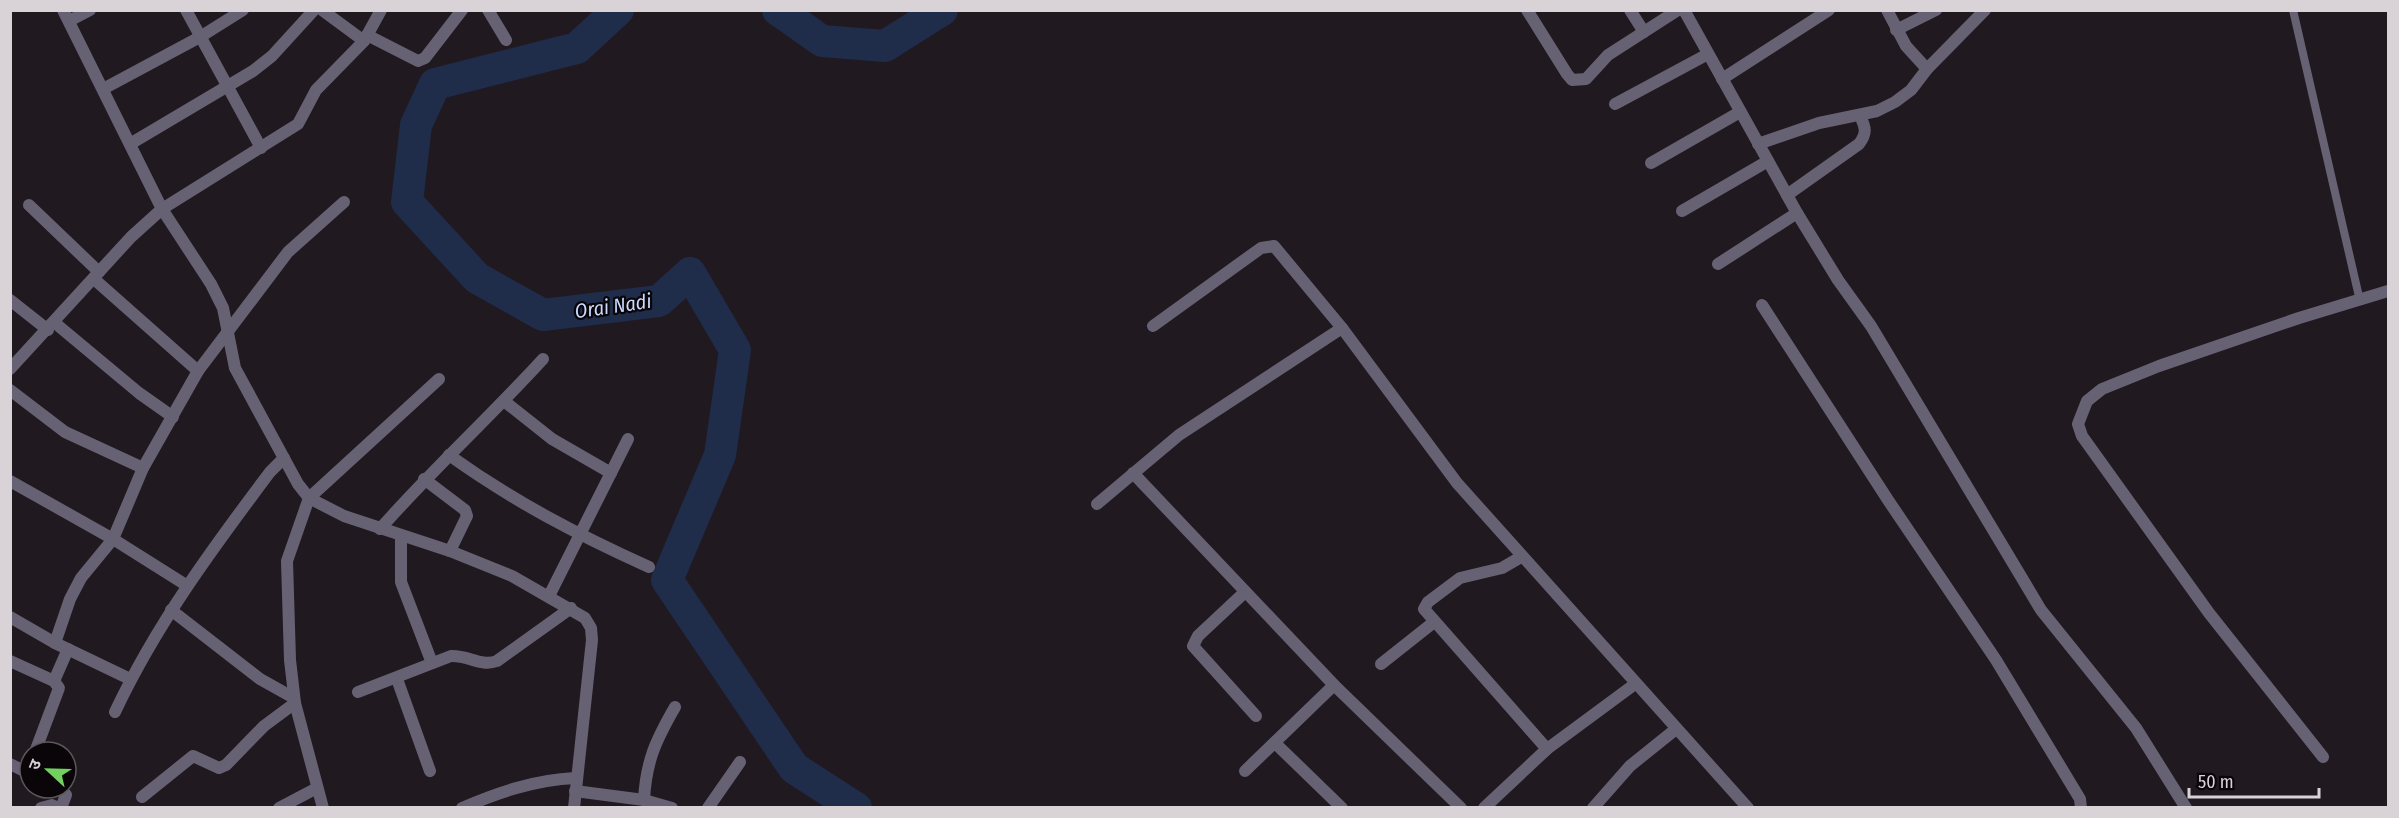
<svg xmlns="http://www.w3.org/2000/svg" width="2399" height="818" font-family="'Fira Sans Condensed','Noto Sans Devanagari',sans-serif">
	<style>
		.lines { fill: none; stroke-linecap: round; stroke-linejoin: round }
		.river { stroke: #1f2c4a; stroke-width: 32 }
		.service { stroke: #676273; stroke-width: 8 }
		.minor { stroke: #676273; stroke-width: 12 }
		.labels { text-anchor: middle; stroke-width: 4.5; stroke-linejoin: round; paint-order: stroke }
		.water-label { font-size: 20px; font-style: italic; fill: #cadbff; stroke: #090508 }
	</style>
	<rect width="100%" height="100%" fill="#211920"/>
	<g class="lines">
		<!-- river -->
		<g class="river">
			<polyline points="618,10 577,48 435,84 416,125 407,202 477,278 543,315 659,301 690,273 735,350 720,455 667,580 794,768 856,808"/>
			<polyline points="778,10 822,41 885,46 942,10"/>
		</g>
		<!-- service -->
		<polyline class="service" points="2293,10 2360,301"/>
		<!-- minor -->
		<g class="minor">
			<polyline points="63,10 162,209 211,284 223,308 235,368 298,484 309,498 344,516 450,551 512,576 585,618 591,628 592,640 574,808"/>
			<polyline points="186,10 261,148"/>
			<polyline points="322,10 364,41"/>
			<polyline points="488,10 506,40"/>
			<polyline points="1527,10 1567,74 1572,80 1586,79 1608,55 1678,10"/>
			<polyline points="1630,10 1644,32"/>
			<polyline points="1684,10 1797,213 1838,280 1871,326 2041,610 2136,728 2186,808"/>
			<polyline points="1887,10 1906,46 1927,69"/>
			<polyline points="69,21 90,10"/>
			<polyline points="1896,30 1936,10"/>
			<polyline points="367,35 418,61 425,58 462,10"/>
			<polyline points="1722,79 1829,10"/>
			<polyline points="103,89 200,37 243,10"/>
			<polyline points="1615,104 1708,54"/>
			<polyline points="130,144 253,71 272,56 314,10"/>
			<polyline points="1758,144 1819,123 1877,111 1895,102 1911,90 1927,69 1985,10"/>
			<polyline points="1651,163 1740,112"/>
			<path d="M1787,195L1859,144C1867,133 1866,128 1860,116"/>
			<polyline points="29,205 99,272"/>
			<polyline points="1682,211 1768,161"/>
			<polyline points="1718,264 1797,213"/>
			<polyline points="94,279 198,371"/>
			<polyline points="10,300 48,330"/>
			<polyline points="1762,305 1888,500 1996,660 2080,799 2081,808"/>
			<polyline points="55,323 139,393 173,417"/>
			<polyline points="1153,326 1261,248 1274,246 1342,328 1457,483 1748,808"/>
			<polyline points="10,369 131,237 162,209 298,124 316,90 364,41 381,10"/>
			<polyline points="10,390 65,432 143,468"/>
			<polyline points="504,401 552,439 611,473"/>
			<path d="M449,455C513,501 578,535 649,567"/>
			<polyline points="1133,473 1334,685 1461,808"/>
			<polyline points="424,479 465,510 467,516 450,551"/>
			<polyline points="10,481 113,539 186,585"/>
			<polyline points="1097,504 1179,435 1342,328"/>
			<path d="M380,529C432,470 490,417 543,359"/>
			<polyline points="401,536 401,582 432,663"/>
			<polyline points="1521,557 1502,568 1460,578 1428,602 1424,609 1547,749"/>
			<polyline points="1245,592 1198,636 1193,646 1256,716"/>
			<polyline points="549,596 628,439"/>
			<polyline points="171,610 260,679 294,698"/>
			<polyline points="10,617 55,643 130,679"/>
			<polyline points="55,643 70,599 81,578 113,539 143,468 198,371 288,252 344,202"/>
			<polyline points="10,661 54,681 59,688 35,752"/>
			<polyline points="1381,664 1434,622"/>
			<polyline points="397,679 430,771"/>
			<polyline points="54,681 68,649"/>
			<path d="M358,692L451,656C468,655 481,667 497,661L571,608"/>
			<path d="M115,712C156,625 212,549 270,472L284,458"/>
			<polyline points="1275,743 1342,808"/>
			<polyline points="2323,757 2209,613 2082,436 2078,424 2087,401 2102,389 2159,366 2299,318 2388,291"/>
			<polyline points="10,764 30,774"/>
			<polyline points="1245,771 1334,685"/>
			<polyline points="60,788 66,795 61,808"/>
			<polyline points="575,791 644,800 672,808"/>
			<polyline points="142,797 193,756 219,768 226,765 264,726 295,703"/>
			<path d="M644,800C646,761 656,740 675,707"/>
			<polyline points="41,808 52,805 58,808"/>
			<polyline points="279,808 317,788"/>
			<polyline points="323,808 295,703 290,660 287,561 309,498 439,379"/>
			<path d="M462,808C499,792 535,780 575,778"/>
			<polyline points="708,808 740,762"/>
			<polyline points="1484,808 1547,749 1635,684"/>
			<polyline points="1593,808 1630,766 1676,729"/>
		</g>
	</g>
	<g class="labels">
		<!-- water labels -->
		<g class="water-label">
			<text transform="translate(613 306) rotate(-8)" y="7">Orai Nadi</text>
		</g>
	</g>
	<!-- border -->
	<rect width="2399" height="818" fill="none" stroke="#d9d3d8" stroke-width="24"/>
	<!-- north arrow -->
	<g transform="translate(48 770) rotate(292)"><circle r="28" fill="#090508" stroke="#5c575b" stroke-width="1.5"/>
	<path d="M0-4.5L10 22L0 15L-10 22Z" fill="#72d25d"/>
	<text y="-9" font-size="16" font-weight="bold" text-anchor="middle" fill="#d9d3d8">उ</text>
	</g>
	<!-- scale -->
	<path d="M2189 788v9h130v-9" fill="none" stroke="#d9d3d8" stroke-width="3"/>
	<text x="2198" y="788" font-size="18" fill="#d9d3d8" stroke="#090508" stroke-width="4.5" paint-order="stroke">50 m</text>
</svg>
